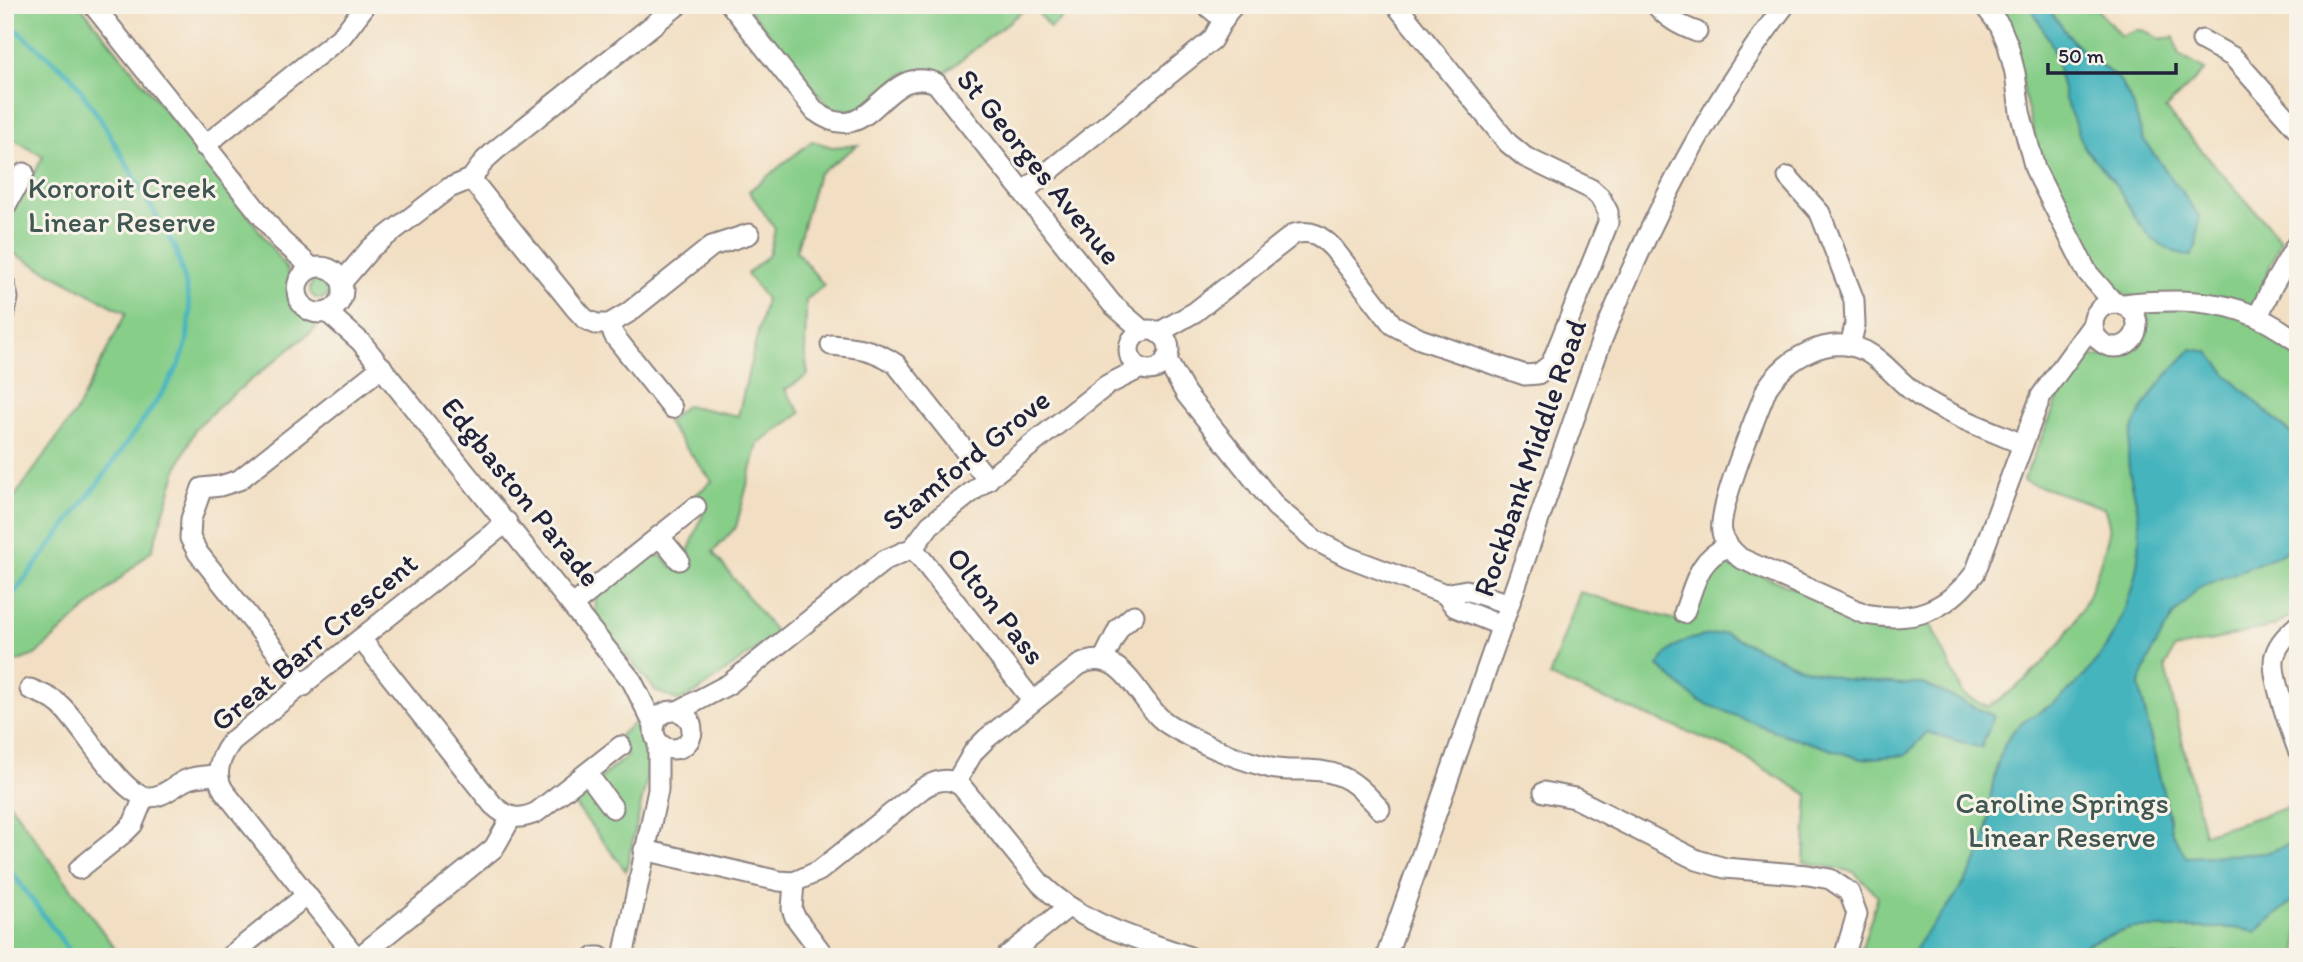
<svg xmlns="http://www.w3.org/2000/svg" width="2303" height="962" font-family="Itim,sans-serif">
	<style>
		.green { fill: #87ce89; stroke: #547862; stroke-width: 2 }
		.water { fill: #44b4bd; stroke: #336b7c; stroke-width: 2 }
		.lines { fill: none; stroke-linecap: round; stroke-linejoin: round }
		.stream { stroke: #44b4bd; stroke-width: 5 }
		.minor-casing { stroke: #8a807f; stroke-width: 23 }
		.minor { stroke: #fff; stroke-width: 19 }
		.labels { text-anchor: middle; stroke-width: 6; stroke-linejoin: round; paint-order: stroke }
		.street-label { font-size: 30px; fill: #22223b; stroke: #f7f3e8 }
		.park-label { font-size: 30px; fill: #405652; stroke: #f7f3e8 }
	</style>
	<rect width="100%" height="100%" fill="#f7f3e8"/>
	<filter id="ink" filterUnits="userSpaceOnUse"><feTurbulence type="fractalNoise" baseFrequency=".0143" numOctaves="2"/><feDisplacementMap in="SourceGraphic" scale="14" xChannelSelector="R" yChannelSelector="G"/><feConvolveMatrix kernelMatrix="1 2 1 2 8 2 1 2 1" color-interpolation-filters="sRGB"/></filter>
	<filter id="wash" filterUnits="userSpaceOnUse"><feTurbulence type="fractalNoise" baseFrequency=".00686" numOctaves="4" result="noise"/><feDisplacementMap in="SourceGraphic" scale="28" xChannelSelector="R" yChannelSelector="G"/><feGaussianBlur stdDeviation="1.57" result="paint"/><feColorMatrix in="noise" values="0 0 0 0 0 0 0 0 0 0 0 0 0 0 0 0 0 1.4 0 .05"/><feComposite in="paint" operator="in"/></filter>
	<g filter="url(#wash)">
		<rect width="100%" height="100%" fill="#f2dfc3"/>
		<!-- green -->
		<g class="green">
			<polygon points="5,5 80,5 239,202 288,271 294,307 311,318 316,328 227,399 196,428 178,466 152,550 35,655 10,664 5,673 5,510 75,413 126,313 5,249 5,226 43,157 5,134"/>
			<polygon points="745,5 1030,5 941,76 932,68 905,73 857,110 831,109"/>
			<polygon points="1032,5 1076,5 1050,28"/>
			<path d="M1998,5H2093L2121,36C2139,27 2143,28 2159,39L2174,37L2179,55L2205,70L2165,109L2281,240L2247,323C2267,327 2284,340 2298,355V611L2274,626L2174,649L2165,667L2204,834L2298,804V957H1859L1878,896L1854,872L1804,862L1808,795L1733,750L1549,677L1580,592L1685,623L1707,568L1716,562L1730,563L1893,626L1929,621L1964,695L1988,707C2046,670 2082,626 2101,560C2108,536 2114,531 2104,508L2023,481L2070,371C2074,367 2078,362 2082,360C2089,355 2096,356 2104,356C2133,356 2142,346 2149,319L2134,297L2102,286L2039,154L2027,107L2012,28Z"/>
			<polygon points="812,141 832,147 858,145 818,174 796,251 824,285 806,300 805,354 808,375 785,390 801,413 758,444 736,527 713,552 777,634 696,693 679,701 656,691 595,617 596,597 650,555 662,556 674,568 686,557 703,514 691,499 712,481 667,423 686,405 738,416 766,299 747,274 769,255 775,229 749,191"/>
			<circle cx="320" cy="289" r="10"/>
			<polygon points="639,719 651,760 626,871 572,801 627,756 620,735"/>
			<polygon points="5,797 121,957 5,957"/>
		</g>
		<!-- water -->
		<g class="water">
			<polygon points="2030,5 2046,5 2075,44 2119,80 2133,104 2143,139 2199,216 2196,247 2191,256 2175,252 2152,239 2137,220 2114,182 2084,147 2065,99 2053,47"/>
			<path d="M2192,349L2209,352L2230,378L2298,440V537L2284,553L2198,588L2173,616L2152,652L2139,685L2172,832L2186,857L2266,853L2298,841V896L2256,932L2235,928H2132L2096,940L2060,957H1912C1919,937 1933,926 1945,910C1959,893 1975,866 1983,846C1990,829 1989,811 1991,794C1994,774 2001,746 2014,730C2025,718 2041,712 2054,703C2083,682 2108,650 2122,616C2136,583 2144,543 2137,507C2133,484 2124,463 2130,439C2139,403 2167,374 2192,349Z"/>
			<path d="M1725,633L1799,667L1843,679L1902,684H1924L1994,716L1981,748L1927,732L1906,755L1861,759L1785,735L1698,701L1658,666C1674,638 1696,637 1725,633Z"/>
		</g>
		<g class="lines">
			<!-- stream -->
			<g class="stream">
				<polyline points="5,25 19,32 71,76 103,123 175,248 185,281 190,310 187,342 180,363 163,392 102,478 5,605"/>
				<polyline points="5,863 74,957"/>
			</g>
		</g>
	</g>
	<g filter="url(#ink)">
		<g class="lines">
			<defs>
				<g id="minor">
					<polyline points="93,5 281,240 312,268"/>
					<path d="M731,5L815,111C872,154 882,62 936,83L1112,304L1143,331"/>
					<polyline points="1206,5 1224,20"/>
					<path d="M1656,5C1667,19 1681,26 1697,32"/>
					<polyline points="1984,5 2000,26 2008,45 2015,73 2020,112 2035,169 2087,272 2114,303"/>
					<polyline points="2202,40 2233,57 2298,130"/>
					<polyline points="204,146 342,36 362,10"/>
					<polyline points="1788,177 1820,213 1854,300 1855,325 1850,346"/>
					<polyline points="471,179 575,308 585,319 596,324 609,324 628,313 712,246 749,234"/>
					<polyline points="1023,192 1212,40 1227,13 1234,5"/>
					<polyline points="5,207 24,173"/>
					<circle cx="320" cy="290" r="23"/>
					<polyline points="342,282 371,248 449,188 471,179 485,160 496,150 678,5"/>
					<polyline points="5,285 8,298 5,312"/>
					<circle cx="2115" cy="325" r="22"/>
					<path d="M2124,304C2142,301 2159,301 2177,301C2227,302 2258,312 2298,342"/>
					<polyline points="327,312 361,342 632,681 654,725"/>
					<polyline points="2258,316 2273,285 2298,242"/>
					<polyline points="609,324 615,337 672,408"/>
					<circle cx="1149" cy="350" r="20"/>
					<path d="M1158,333L1195,312L1294,234C1312,229 1321,236 1333,248L1393,325L1420,339L1525,375L1538,374L1551,364L1608,223V212L1600,197L1591,189L1525,157L1508,143L1396,5"/>
					<path d="M831,345C856,347 874,349 896,364L988,480"/>
					<polyline points="1166,359 1186,394 1276,507 1315,540 1348,557 1445,594 1455,607 1502,626"/>
					<path d="M2022,444C1987,429 1951,416 1919,396C1899,383 1886,362 1865,351C1829,333 1787,358 1767,388C1757,414 1717,509 1722,532C1724,543 1732,551 1740,558L1865,614C1913,623 1945,612 1975,573L2041,396L2093,324"/>
					<polyline points="659,536 679,560"/>
					<polyline points="913,548 1033,701"/>
					<polyline points="1445,594 1466,590 1509,604"/>
					<polyline points="573,605 696,507"/>
					<path d="M1684,613C1695,584 1697,560 1728,546"/>
					<path d="M2298,625C2288,634 2279,642 2275,655C2269,673 2291,730 2298,750"/>
					<path d="M361,639L493,805C507,818 519,821 537,812L621,746"/>
					<polyline points="1103,660 1119,628 1134,615"/>
					<polyline points="304,686 198,553 190,538 191,519 202,488 220,486 239,480 382,367"/>
					<path d="M30,689C40,693 51,697 59,704C81,722 120,795 147,797C163,798 173,786 186,780C197,775 206,776 218,775"/>
					<circle cx="673" cy="730" r="19"/>
					<polyline points="678,711 729,684 885,560 913,548 930,525 1107,385 1141,368"/>
					<polyline points="587,773 613,808"/>
					<path d="M956,782L974,751L987,738L1079,665C1119,645 1136,694 1159,717C1168,726 1180,731 1191,737C1215,750 1244,761 1271,768C1283,771 1296,770 1308,770C1345,771 1357,784 1380,809"/>
					<polyline points="1544,792 1575,798 1697,860 1725,868 1808,875 1830,879 1849,892 1857,914 1844,957"/>
					<path d="M644,850L779,881L794,882L819,871L922,789C935,780 949,776 962,787L1040,883C1081,924 1136,938 1190,957"/>
					<polyline points="79,869 124,833 133,824 144,797"/>
					<polyline points="794,882 792,909 795,917 825,957"/>
					<polyline points="229,957 307,895"/>
					<path d="M356,957L224,791C213,774 220,757 232,741L507,522"/>
					<polyline points="359,957 494,848 511,818"/>
					<polyline points="595,957 600,957"/>
					<polyline points="623,957 658,790 658,743"/>
					<polyline points="1006,957 1068,907"/>
					<path d="M1386,957L1601,342C1649,223 1706,108 1785,5"/>
				</g>
			</defs>
			<!-- minor casing -->
			<use href="#minor" class="minor-casing"/>
			<!-- minor -->
			<use href="#minor" class="minor"/>
		</g>
	</g>
	<g class="labels">
		<!-- street labels -->
		<g class="street-label">
			<text transform="translate(1039 167) rotate(51)" y="10">St Georges Avenue</text>
			<text transform="translate(1530 458) rotate(-71)" y="10">Rockbank Middle Road</text>
			<text transform="translate(966 460) rotate(-39)" y="10">Stamford Grove</text>
			<text transform="translate(521 492) rotate(51)" y="10">Edgbaston Parade</text>
			<text transform="translate(996 606) rotate(52)" y="10">Olton Pass</text>
			<text transform="translate(314 642) rotate(-40)" y="10">Great Barr Crescent</text>
		</g>
		<!-- park labels -->
		<g class="park-label">
			<text x="122" y="198">Kororoit Creek<tspan x="122" dy="34">Linear Reserve</tspan></text>
			<text x="2062" y="813">Caroline Springs<tspan x="2062" dy="34">Linear Reserve</tspan></text>
		</g>
	</g>
	<!-- margin -->
	<rect width="2303" height="962" fill="none" stroke="#f7f3e8" stroke-width="28"/>
	<!-- scale -->
	<path d="M2048 63v10h128v-10" fill="none" stroke="#22223b" stroke-width="3.5"/>
	<text x="2058" y="63" font-size="21" fill="#22223b" stroke="#f7f3e8" stroke-width="5" paint-order="stroke">50 m</text>
</svg>
